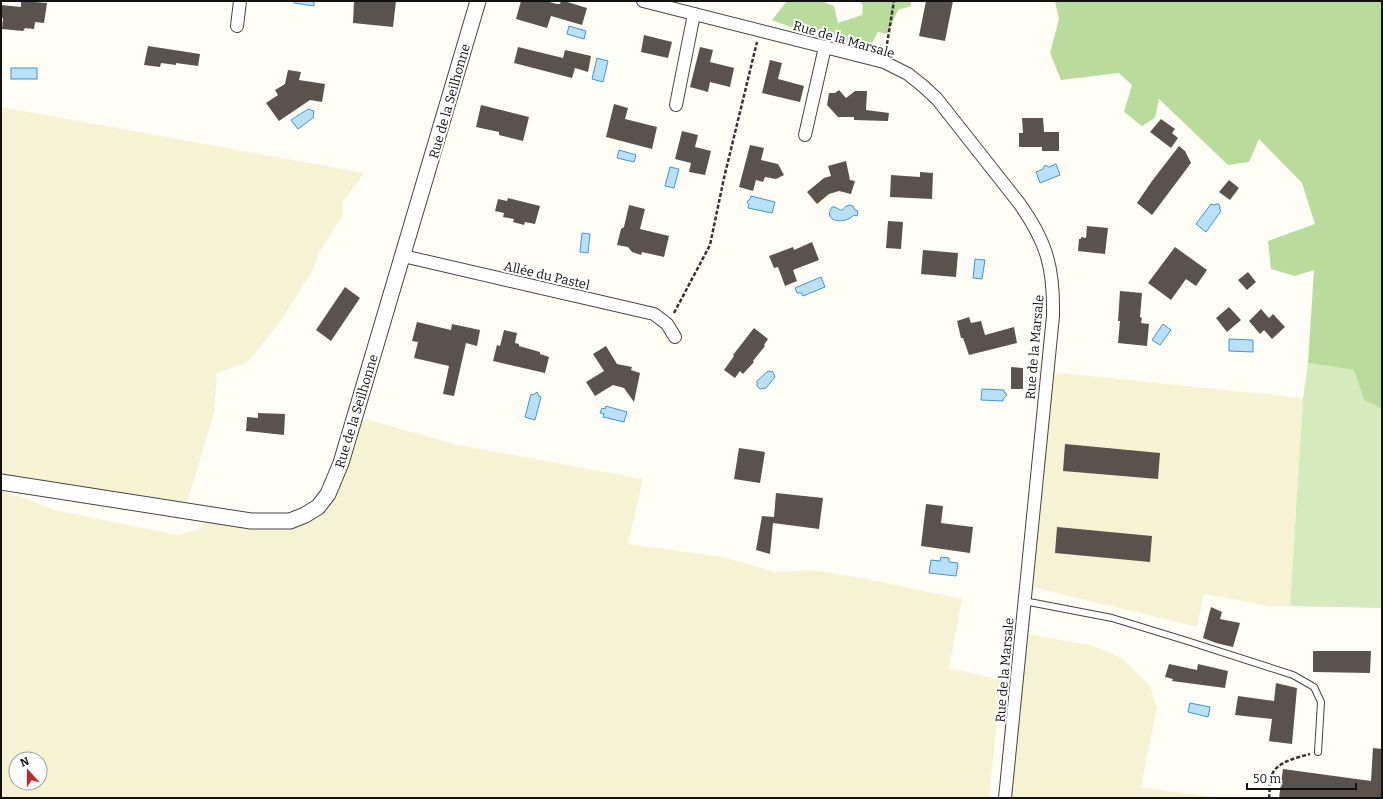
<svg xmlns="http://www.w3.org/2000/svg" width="1383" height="799" font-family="Bitter,serif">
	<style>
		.farmland { fill: #f6f3d4; fill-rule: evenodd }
		.green { fill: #d5ebbd }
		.forest { fill: #b9dc9c }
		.water { fill: #b9e0f7; stroke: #3f96cf }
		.building { fill: #5a524d }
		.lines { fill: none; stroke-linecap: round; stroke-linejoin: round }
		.service-casing { stroke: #444; stroke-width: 8 }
		.minor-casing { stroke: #444; stroke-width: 14 }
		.tertiary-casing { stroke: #444; stroke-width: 17 }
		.path { stroke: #333; stroke-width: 2.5; stroke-dasharray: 4 2; stroke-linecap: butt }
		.service { stroke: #fff; stroke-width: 6 }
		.minor { stroke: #fff; stroke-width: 12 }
		.tertiary { stroke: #fff; stroke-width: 15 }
		.labels { text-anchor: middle; stroke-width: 4; stroke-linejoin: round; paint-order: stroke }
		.street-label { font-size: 13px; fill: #111; stroke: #fff }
	</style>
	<rect width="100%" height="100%" fill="#fffdf5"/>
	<!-- farmland -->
	<g class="farmland">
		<polygon points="1,107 364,173 342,203 343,215 320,251 313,270 280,322 248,362 217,373 214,413 187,503 1,475"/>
		<polygon points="1052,372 1303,398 1290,606 1269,606 1204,594 1197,627 1032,587"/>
		<path d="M362,418L454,444L643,479L628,544L723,557L775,572L813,570L862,578L962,599L949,668L1001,680L989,798H1V491L27,499L54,510L178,535L198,530L206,522L260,529H285L301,526L319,516L329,504L341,483ZM16,759H40V783H16Z"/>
		<polygon points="1027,634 1094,646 1122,658 1150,686 1157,707 1141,787 1219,798 1010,798"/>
	</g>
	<!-- green -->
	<polygon class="green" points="1308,363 1354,370 1364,400 1382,409 1382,608 1290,606 1303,398"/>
	<!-- forest -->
	<g class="forest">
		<polygon points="787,1 821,1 834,6 838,23 862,15 863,5 859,1 911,1 911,6 898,10 887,34 878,32 872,43 828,41 772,20"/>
		<polygon points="1055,1 1382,1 1382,409 1364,400 1354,370 1308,363 1314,270 1295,276 1271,269 1268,241 1315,224 1302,183 1259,139 1249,162 1228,165 1159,99 1155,118 1142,126 1124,112 1132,85 1119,73 1061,80 1050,53 1059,19"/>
	</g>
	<!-- water -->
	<g class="water">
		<polygon points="294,1 314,1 314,6 294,3"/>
		<polygon points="569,26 586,31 584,39 567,34"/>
		<polygon points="597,58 608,61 603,82 592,79"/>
		<rect x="11" y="68" width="26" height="11"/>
		<polygon points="308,109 314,111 313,116 314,117 298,129 291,120"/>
		<polygon points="619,150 636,155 634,162 617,158"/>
		<polygon points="1056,164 1060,175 1040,183 1036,172 1043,169 1045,165 1049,167"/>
		<polygon points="670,167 679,169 674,188 665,186"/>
		<polygon points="751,196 775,202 772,213 748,208 749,205 747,202 750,199"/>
		<polygon points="1211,204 1214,205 1216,204 1219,204 1220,207 1220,210 1221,211 1206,232 1196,224"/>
		<path d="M849,205L853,206L855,210L858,211L857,216L854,215C845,225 822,222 832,207H835C846,214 840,208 849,205Z"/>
		<polygon points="582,233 590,234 588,253 580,252"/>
		<polygon points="975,259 985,260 982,279 973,278"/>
		<polygon points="821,277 825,287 803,296 802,293 797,293 795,288"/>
		<polygon points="1163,324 1171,330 1160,345 1152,340"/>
		<polygon points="1229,339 1253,340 1253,352 1229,351"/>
		<polygon points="768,371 773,372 775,377 766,388 760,389 757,386 757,381"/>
		<polygon points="982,389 1004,390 1004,392 1006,393 1007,395 1003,399 1003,401 981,400"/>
		<polygon points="537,392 539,396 541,397 535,420 525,417 531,394 533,395"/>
		<polygon points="606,406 627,412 624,422 603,417 604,414 600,413 602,408 605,409"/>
		<polygon points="941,557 949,558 949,562 958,563 956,576 929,573 931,560 940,561"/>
		<polygon points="1190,703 1210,707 1208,717 1188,712"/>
	</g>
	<!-- building -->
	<g class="building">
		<polygon points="21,1 47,3 44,23 35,22 34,29 25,28 23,31 2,29 3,18 1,18 1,5 21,7"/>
		<polygon points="354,1 396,1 393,27 353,23"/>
		<polygon points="521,1 545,1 557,4 560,4 561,1 564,1 587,8 582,25 551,16 547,28 516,19"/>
		<polygon points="926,1 953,1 945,41 919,36"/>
		<polygon points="644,35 672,42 668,58 641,52"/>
		<polygon points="148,46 200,54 198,66 176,63 176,65 161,63 160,67 144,65"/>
		<polygon points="518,47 563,58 565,50 591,56 588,72 575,68 572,78 514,63"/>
		<polygon points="700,47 713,50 710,62 734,68 730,87 710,82 708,92 690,87"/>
		<polygon points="770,60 782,63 778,79 804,86 800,102 762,93"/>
		<polygon points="288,70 301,72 299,80 325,84 322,102 310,100 279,121 266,103 278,95 275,90 285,84"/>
		<polygon points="839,90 846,98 855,91 867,91 866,110 889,113 888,121 854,120 854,117 838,117 827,105 829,93 835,93"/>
		<polygon points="614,104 628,108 625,119 657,127 652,149 606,137"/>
		<polygon points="481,105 529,117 523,141 499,135 499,132 476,127"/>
		<polygon points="1022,118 1043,118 1044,132 1059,132 1059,151 1042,151 1042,147 1019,147 1019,133 1023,133"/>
		<polygon points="1161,119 1175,129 1172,133 1178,138 1171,148 1150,132"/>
		<polygon points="682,131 698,135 695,147 711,151 705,175 689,172 691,163 675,159"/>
		<polygon points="750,145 764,148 761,160 778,164 784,175 776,179 765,177 763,182 756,180 753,191 739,187"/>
		<polygon points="1179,146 1185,151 1191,163 1152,215 1137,203 1152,181"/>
		<polygon points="846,161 850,180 855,181 851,194 839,191 829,194 817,204 807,192 824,178 831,176 828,166"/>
		<polygon points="920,172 933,173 932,199 890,197 891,175 920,177"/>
		<polygon points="1229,180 1239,188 1230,200 1219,192"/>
		<polygon points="508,198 540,206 535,224 525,222 524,225 513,222 514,219 503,217 504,213 495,211 498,199 507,201"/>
		<polygon points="629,205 645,209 640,229 669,236 664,257 642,252 641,255 632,252 628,247 617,245 621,229 624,227"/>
		<polygon points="888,221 903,222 901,249 886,248"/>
		<polygon points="1087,226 1108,228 1105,254 1078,251 1079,239 1081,239 1081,237 1086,238"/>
		<polygon points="812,242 819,260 793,270 797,281 785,286 778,267 774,268 769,256 793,247 794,250"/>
		<polygon points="1175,247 1207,270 1196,286 1186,279 1171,300 1148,283"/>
		<polygon points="923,250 958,253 956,277 921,274"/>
		<polygon points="1248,272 1256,282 1247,290 1238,280"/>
		<polygon points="345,287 360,298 331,341 316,330"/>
		<polygon points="1120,291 1142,293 1140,317 1142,318 1141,323 1149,324 1147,346 1118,343 1120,321 1118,321"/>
		<polygon points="1229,307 1241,320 1227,332 1216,318"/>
		<polygon points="1261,309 1269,318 1273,314 1285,327 1272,339 1264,330 1260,334 1249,321"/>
		<polygon points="969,317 971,323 981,321 985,335 1014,327 1017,343 969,355 963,338 961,338 957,321"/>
		<polygon points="417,322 451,330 452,324 480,330 477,346 466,343 454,396 443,394 449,366 414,358 418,342 412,341"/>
		<polygon points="754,328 768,339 764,345 765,346 753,361 754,362 743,374 740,371 735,378 724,370 734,356 733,355"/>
		<polygon points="504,330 517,333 515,343 519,344 519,346 540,352 540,354 549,357 545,373 493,361 497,345 500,346"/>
		<polygon points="606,346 617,364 632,367 631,370 640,373 634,402 624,388 613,385 595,396 586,382 604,371 593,354"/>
		<polygon points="1011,367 1023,368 1023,389 1011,389"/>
		<polygon points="258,413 285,414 284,435 246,431 247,417 258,418"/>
		<polygon points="1065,444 1160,453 1158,479 1063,471"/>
		<polygon points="739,448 765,452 760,483 734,479"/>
		<polygon points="776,493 823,498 819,529 773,523 770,554 756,550 762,516 774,517"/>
		<polygon points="926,504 943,506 941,523 973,527 970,553 921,546"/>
		<polygon points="1057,527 1152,536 1150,562 1055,553"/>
		<polygon points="1211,607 1222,612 1220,619 1240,623 1233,647 1216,643 1203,638"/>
		<polygon points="1313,651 1371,651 1370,673 1313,672"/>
		<polygon points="1169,664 1197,670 1198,664 1228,671 1225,688 1172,681 1173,679 1165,677"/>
		<polygon points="1276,683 1297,688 1292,744 1269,741 1272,719 1235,715 1238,696 1274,701"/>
		<polygon points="1373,748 1382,749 1382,798 1279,798 1283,769 1371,781"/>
	</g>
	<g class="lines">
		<defs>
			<polyline id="service" points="1024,601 1112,618 1184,640 1293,675 1314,687 1321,702 1318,752"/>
			<g id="minor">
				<path d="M643,1L884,62L908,74L923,86L937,99L1019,203C1047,242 1054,268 1053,316L1005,798"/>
				<polyline points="237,26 240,1"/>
				<polyline points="676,105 694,14"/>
				<polyline points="805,135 825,47"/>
				<polyline points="403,256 654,314 667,324 675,337"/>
			</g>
			<polyline id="tertiary" points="1,482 251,521 290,521 305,515 318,507 328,494 341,463 478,1"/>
		</defs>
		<!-- service casing -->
		<use href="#service" class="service-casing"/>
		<!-- minor casing -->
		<use href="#minor" class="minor-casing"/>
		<!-- tertiary casing -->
		<use href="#tertiary" class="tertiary-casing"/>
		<!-- path -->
		<g class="path">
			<polyline points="886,50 894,1"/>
			<polyline points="674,313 710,245 724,178 757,42"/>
			<path d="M1269,798C1270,792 1269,785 1271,778C1274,762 1296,758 1310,754"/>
		</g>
		<!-- service -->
		<use href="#service" class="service"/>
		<!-- minor -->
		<use href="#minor" class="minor"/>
		<!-- tertiary -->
		<use href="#tertiary" class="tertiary"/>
	</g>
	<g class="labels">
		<!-- street labels -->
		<g class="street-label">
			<text transform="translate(844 39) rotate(16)" y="5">Rue de la Marsale</text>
			<text transform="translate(449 101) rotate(-74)" y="5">Rue de la Seilhonne</text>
			<text transform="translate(547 275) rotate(13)" y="5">Allée du Pastel</text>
			<text transform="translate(1034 347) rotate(-85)" y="5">Rue de la Marsale</text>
			<text transform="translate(356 411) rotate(-73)" y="5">Rue de la Seilhonne</text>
			<text transform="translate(1004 670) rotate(-85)" y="5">Rue de la Marsale</text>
		</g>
	</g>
	<!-- border -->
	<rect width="1383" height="799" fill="none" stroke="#111111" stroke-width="4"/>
	<!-- north arrow -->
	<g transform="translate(28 771) rotate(339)"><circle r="19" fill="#ffffff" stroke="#a0a0a0"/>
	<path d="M0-3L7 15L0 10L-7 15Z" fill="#c4262e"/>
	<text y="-6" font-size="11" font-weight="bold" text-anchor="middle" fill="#111111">N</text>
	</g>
	<!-- scale -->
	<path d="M1247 783v6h109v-6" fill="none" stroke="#111111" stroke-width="2"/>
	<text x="1253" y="783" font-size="12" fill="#111111" stroke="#ffffff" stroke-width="3" paint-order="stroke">50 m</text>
</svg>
